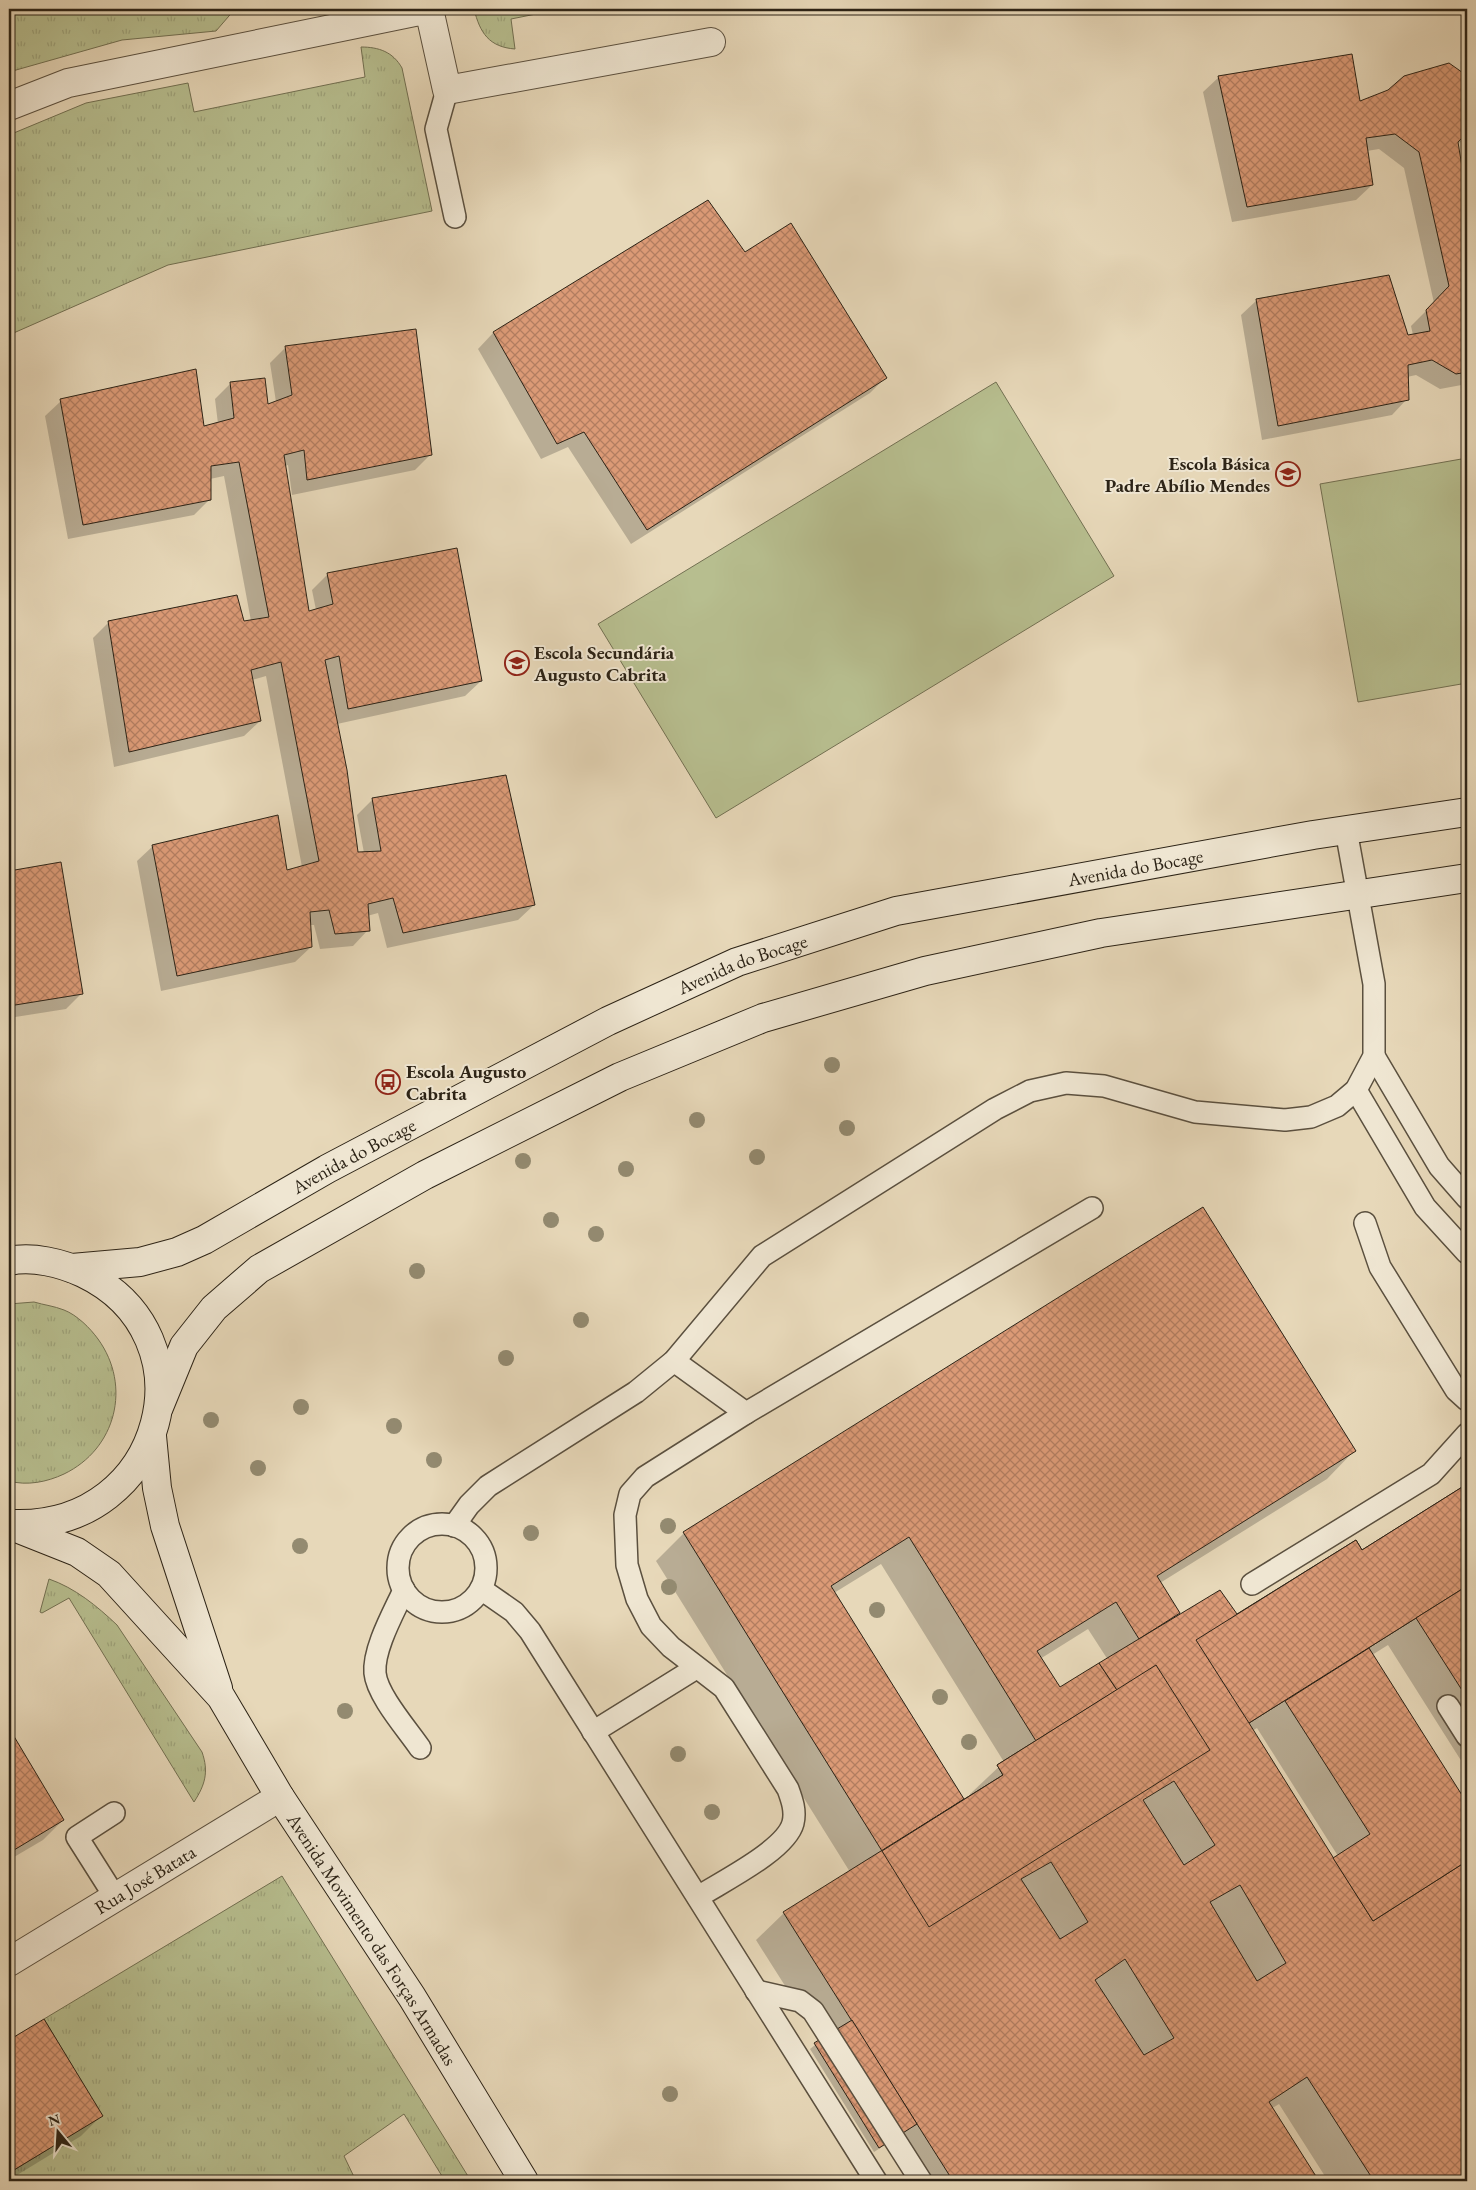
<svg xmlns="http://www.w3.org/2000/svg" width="1476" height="2190" font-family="'EB Garamond',serif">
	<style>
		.grass { fill: url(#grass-tufts); stroke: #727052 }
		.park { fill: #b7be8f; stroke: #727052 }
		.shadow { fill: #0003; fill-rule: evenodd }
		.building { fill: url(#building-cross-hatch); stroke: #2c2316; fill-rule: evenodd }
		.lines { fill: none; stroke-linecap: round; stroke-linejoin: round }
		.lane-casing { stroke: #5b503f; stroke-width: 24 }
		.street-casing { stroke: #5b503f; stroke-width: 30 }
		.secondary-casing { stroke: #2c2316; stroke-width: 30 }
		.lane { stroke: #efe6d2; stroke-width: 21 }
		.street { stroke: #efe6d2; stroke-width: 28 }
		.secondary { stroke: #efe6d2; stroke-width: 28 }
		.tree { fill: #938a70 }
		.labels { text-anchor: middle; stroke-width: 4; stroke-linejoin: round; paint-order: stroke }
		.poi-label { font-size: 19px; font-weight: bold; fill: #2c2316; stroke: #efe6d2; text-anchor: start }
		.street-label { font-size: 19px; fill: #2c2316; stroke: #efe6d2 }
	</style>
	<defs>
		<pattern id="grass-tufts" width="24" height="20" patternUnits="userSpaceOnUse" patternTransform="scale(1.25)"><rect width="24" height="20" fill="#b7be8f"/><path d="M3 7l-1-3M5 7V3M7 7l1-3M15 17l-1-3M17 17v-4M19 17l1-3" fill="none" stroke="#9ea37b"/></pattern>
		<pattern id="building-cross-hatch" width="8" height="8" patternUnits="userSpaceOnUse" patternTransform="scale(1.25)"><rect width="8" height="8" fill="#db9a76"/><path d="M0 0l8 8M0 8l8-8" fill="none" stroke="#b27d60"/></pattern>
	</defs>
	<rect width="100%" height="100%" fill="#e7d8b9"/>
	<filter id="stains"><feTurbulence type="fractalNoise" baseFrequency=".004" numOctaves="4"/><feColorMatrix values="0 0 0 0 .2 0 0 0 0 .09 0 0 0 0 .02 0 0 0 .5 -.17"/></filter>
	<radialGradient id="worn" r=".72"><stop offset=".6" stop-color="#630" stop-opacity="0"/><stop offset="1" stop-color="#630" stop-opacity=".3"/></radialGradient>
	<!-- grass -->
	<g class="grass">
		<polygon points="9,9 235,9 216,31 122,40 9,72"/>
		<path d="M474,9H561L511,19L515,49C489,47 480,33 474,9Z"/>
		<path d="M361,47C379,47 393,52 402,68L432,211L168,265L9,335V135L86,103L188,83L194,112L365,77Z"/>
		<path d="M34,1302C44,1305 54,1306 64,1310C77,1315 90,1328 98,1339C132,1386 116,1449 64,1474C47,1482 27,1486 9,1481V1304Z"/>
		<path d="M49,1579C75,1588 97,1606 117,1625L202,1752C209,1772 205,1785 194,1802L69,1598L42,1613L40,1612Z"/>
		<polygon points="282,1876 471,2181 445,2181 404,2114 344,2156 356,2181 9,2181 9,2173 102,2116 44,2019"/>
	</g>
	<!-- park -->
	<g class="park">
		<polygon points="996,382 1114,576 716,818 598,624"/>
		<polygon points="1467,458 1467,683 1358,702 1320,484"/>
	</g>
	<!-- shadow -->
	<g class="shadow">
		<polygon points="1219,77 1359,103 1467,94 1467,141 1457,143 1467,205 1467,384 1440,389 1416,375 1407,377 1407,399 1392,415 1262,440 1241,315 1257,300 1407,337 1413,335 1411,326 1434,303 1404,168 1379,149 1367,151 1372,185 1356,200 1232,222 1203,92"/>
		<polygon points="708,202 744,254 886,377 870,393 631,544 568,447 541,459 478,349 493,333"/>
		<polygon points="286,347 431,454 415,470 292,495 288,465 285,466 308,612 316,610 312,590 328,574 481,681 465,696 337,724 357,854 364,853 357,815 372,800 505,777 534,905 518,920 387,948 378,913 367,916 368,930 353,946 320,949 314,925 310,925 311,947 295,962 161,991 137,861 153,846 286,871 302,867 266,676 252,680 260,721 244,736 114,767 93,638 109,622 251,621 224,476 210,479 210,499 194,515 68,539 45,416 61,401 203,428 218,424 215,399 231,383 267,406 276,402 270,363"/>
		<polygon points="60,863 82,993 66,1009 9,1018 9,872"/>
		<path d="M1203,1208L1354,1451L1327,1479L1160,1583L1180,1615L1237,1616L1361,1552L1467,1485V1770L1388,1645L1372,1655L1467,1806V2181H1328L1279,2104L1271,2109L1317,2181H908L885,2145L874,2152L810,2049L820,2041L756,1940L784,1913L850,1872L656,1561L684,1533ZM881,1564L1004,1762L970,1794L971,1797L964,1801L834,1593ZM1088,1629L1108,1660L1059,1689L1040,1659ZM1257,1728L1338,1856L1333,1860L1252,1731Z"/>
		<polygon points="9,1731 63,1820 43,1840 9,1860"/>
		<polygon points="44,2021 101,2116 81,2136 9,2180 9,2042"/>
	</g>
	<!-- building -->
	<g class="building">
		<polygon points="1352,54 1360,101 1388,90 1404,76 1449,63 1466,75 1467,133 1458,142 1467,198 1467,372 1456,374 1432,360 1408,365 1409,400 1278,426 1256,299 1389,275 1408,335 1430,331 1426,310 1449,286 1419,152 1395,134 1366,138 1373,185 1247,207 1218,76"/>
		<polygon points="708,200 745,252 791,223 887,378 647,530 584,432 557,444 493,332"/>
		<polygon points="416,329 432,455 307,480 304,450 284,455 309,611 333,604 327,573 457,548 482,681 348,709 339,656 325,660 347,770 358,852 381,851 372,798 506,775 535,905 403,933 393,898 368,904 370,931 335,934 329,910 310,912 312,947 177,976 152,845 278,815 287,870 319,861 281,662 251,670 261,721 129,752 108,621 237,595 244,621 269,617 239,462 211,466 211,500 83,525 60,399 196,369 204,426 234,418 230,382 265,378 268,404 292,395 285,346"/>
		<polygon points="61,862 83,994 9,1006 9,871"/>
		<polygon points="1203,1207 1356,1451 1157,1576 1180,1613 1139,1639 1116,1602 1037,1651 1060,1687 1099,1663 1117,1690 1036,1741 909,1537 831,1586 964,1799 882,1851 683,1532"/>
		<path d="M1467,1484V1586L1249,1723L1373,1921L1467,1861V2181H1374L1307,2077L1269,2102L1319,2181H953L783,1912L1003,1775L997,1765L1117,1690L1099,1663L1220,1590L1237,1614L1356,1540L1362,1550ZM1174,1781L1215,1845L1184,1865L1143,1800ZM1051,1862L1088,1922L1060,1939L1021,1879ZM1240,1885L1286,1963L1257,1981L1210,1902ZM1125,1959L1174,2038L1144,2055L1095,1980Z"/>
		<polygon points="1467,1484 1467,1586 1249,1723 1196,1640 1356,1540 1362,1550"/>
		<polygon points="1467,1586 1467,1698 1416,1618"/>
		<polygon points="1369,1648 1467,1803 1467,1861 1373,1921 1333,1858 1370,1834 1285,1701"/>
		<polygon points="1156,1665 1210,1750 929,1927 882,1851 1003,1775 997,1765"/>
		<polygon points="9,1728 64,1820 9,1853"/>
		<polygon points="44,2019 103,2116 9,2173 9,2040"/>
		<polygon points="852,2020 917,2124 879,2148 814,2043"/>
	</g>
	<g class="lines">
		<defs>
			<g id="lane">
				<polyline points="447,90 436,129 455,217"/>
				<polyline points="1374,1056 1439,1166 1467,1198"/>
				<polyline points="1356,1090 1425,1207 1467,1253"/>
				<polyline points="1365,1223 1380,1267 1456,1390 1467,1400"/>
				<polyline points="674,1361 746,1413 1092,1208"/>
				<circle cx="442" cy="1568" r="44"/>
				<polyline points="454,1526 469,1505 488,1486 636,1392 674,1361 762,1256 995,1109 1030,1091 1066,1083 1104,1086 1195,1112 1285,1120 1311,1117 1337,1106 1356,1090 1374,1056 1374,984 1346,830"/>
				<polyline points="1252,1584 1431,1474 1467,1434"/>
				<polyline points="481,1589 514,1612 530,1631 876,2181"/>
				<path d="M404,1590C394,1612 373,1649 375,1673C377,1695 407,1729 420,1748"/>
				<polyline points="1448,1706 1467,1736"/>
				<polyline points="593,1732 696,1668"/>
				<polyline points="114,1813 77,1837 115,1897"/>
				<path d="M698,1897C723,1881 786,1850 793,1823C796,1811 792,1800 788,1789L724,1688L671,1647L651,1626L637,1599L627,1565L625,1515L630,1494L645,1477L746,1413"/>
				<polyline points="756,1991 800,2001 813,2011 921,2181"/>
			</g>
			<g id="street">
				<polyline points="9,106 68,83 429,9 447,90 711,42"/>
				<path id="s1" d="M9,1962L280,1797"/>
			</g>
			<g id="secondary">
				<path d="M9,1261C33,1256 61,1263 83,1273C215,1336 165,1528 15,1524"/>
				<path id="s2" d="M72,1268L140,1262L177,1252L204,1240L327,1169L608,1021L737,962L896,911L1313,835L1467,812"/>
				<polyline points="159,1407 184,1346 214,1308 259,1269 425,1175 620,1077 763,1018 925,971 1101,933 1467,878"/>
				<polyline points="152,1436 157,1488 165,1526 218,1688"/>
				<path id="s3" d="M9,1525L77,1552L109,1574L221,1697L280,1797L412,1997L524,2181"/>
			</g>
		</defs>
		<!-- lane casing -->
		<use href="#lane" class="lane-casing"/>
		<!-- street casing -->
		<use href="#street" class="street-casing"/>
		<!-- secondary casing -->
		<use href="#secondary" class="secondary-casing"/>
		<!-- lane -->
		<use href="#lane" class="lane"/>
		<!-- street -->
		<use href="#street" class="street"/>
		<!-- secondary -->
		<use href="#secondary" class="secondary"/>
	</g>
	<!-- trees -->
	<g class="tree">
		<circle cx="832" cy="1065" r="8"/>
		<circle cx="697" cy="1120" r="8"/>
		<circle cx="847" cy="1128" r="8"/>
		<circle cx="757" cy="1157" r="8"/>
		<circle cx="523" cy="1161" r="8"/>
		<circle cx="626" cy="1169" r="8"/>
		<circle cx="551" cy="1220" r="8"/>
		<circle cx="596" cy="1234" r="8"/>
		<circle cx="417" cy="1271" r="8"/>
		<circle cx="581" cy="1320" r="8"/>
		<circle cx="506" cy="1358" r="8"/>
		<circle cx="301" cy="1407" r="8"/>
		<circle cx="211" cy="1420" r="8"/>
		<circle cx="394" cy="1426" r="8"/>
		<circle cx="434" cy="1460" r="8"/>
		<circle cx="258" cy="1468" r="8"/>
		<circle cx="668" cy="1526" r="8"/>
		<circle cx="531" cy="1533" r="8"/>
		<circle cx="300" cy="1546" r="8"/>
		<circle cx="669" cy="1587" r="8"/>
		<circle cx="877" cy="1610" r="8"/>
		<circle cx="940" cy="1697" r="8"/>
		<circle cx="345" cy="1711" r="8"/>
		<circle cx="969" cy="1742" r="8"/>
		<circle cx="678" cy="1754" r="8"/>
		<circle cx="712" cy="1812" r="8"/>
		<circle cx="670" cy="2094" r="8"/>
	</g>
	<!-- icons -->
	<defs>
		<symbol id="school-ring" viewBox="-11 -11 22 22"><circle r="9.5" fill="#efe6d2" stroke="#8f2418" stroke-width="1.5"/><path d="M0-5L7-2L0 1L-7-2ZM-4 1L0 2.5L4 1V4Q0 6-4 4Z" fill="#8f2418"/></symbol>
		<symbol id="bus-ring" viewBox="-11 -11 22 22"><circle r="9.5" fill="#efe6d2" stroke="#8f2418" stroke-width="1.5"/><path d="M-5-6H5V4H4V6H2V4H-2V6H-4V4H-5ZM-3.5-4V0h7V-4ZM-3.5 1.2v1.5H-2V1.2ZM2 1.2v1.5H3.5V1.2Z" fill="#8f2418"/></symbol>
	</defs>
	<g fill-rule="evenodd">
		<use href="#school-ring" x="1274" y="460" width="28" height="28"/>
		<use href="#school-ring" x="503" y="649" width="28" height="28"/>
		<use href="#bus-ring" x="374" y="1068" width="28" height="28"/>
	</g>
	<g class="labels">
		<!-- poi labels -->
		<g class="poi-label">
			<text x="1270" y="470" text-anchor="end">Escola Básica<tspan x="1270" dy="22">Padre Abílio Mendes</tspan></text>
			<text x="534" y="659">Escola Secundária<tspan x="534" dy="22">Augusto Cabrita</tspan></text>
			<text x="406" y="1078">Escola Augusto<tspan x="406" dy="22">Cabrita</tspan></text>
		</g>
		<!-- street labels -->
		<g class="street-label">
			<text dy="7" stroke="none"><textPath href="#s2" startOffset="1148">Avenida do Bocage</textPath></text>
			<text dy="7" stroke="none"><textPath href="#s2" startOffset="742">Avenida do Bocage</textPath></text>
			<text dy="7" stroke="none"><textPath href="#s2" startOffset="308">Avenida do Bocage</textPath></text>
			<text dy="7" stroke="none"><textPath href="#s1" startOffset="159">Rua José Batata</textPath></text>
			<text dy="7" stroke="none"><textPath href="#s3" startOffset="564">Avenida Movimento das Forças Armadas</textPath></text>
		</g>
	</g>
	<!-- margin -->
	<rect width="1476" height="2190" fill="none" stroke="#e7d8b9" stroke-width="30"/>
	<rect x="10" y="10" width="1456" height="2170" fill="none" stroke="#2c2316" stroke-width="2.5"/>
	<rect x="15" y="15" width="1446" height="2160" fill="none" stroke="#2c2316"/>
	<!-- north arrow -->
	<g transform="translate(58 2132) rotate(342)" stroke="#efe6d2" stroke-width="4" paint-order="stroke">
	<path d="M0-4L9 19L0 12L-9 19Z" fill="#2c2316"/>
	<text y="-8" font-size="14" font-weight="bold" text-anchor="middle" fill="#2c2316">N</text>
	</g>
	<rect width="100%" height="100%" filter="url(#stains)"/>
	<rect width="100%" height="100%" fill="url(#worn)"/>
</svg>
